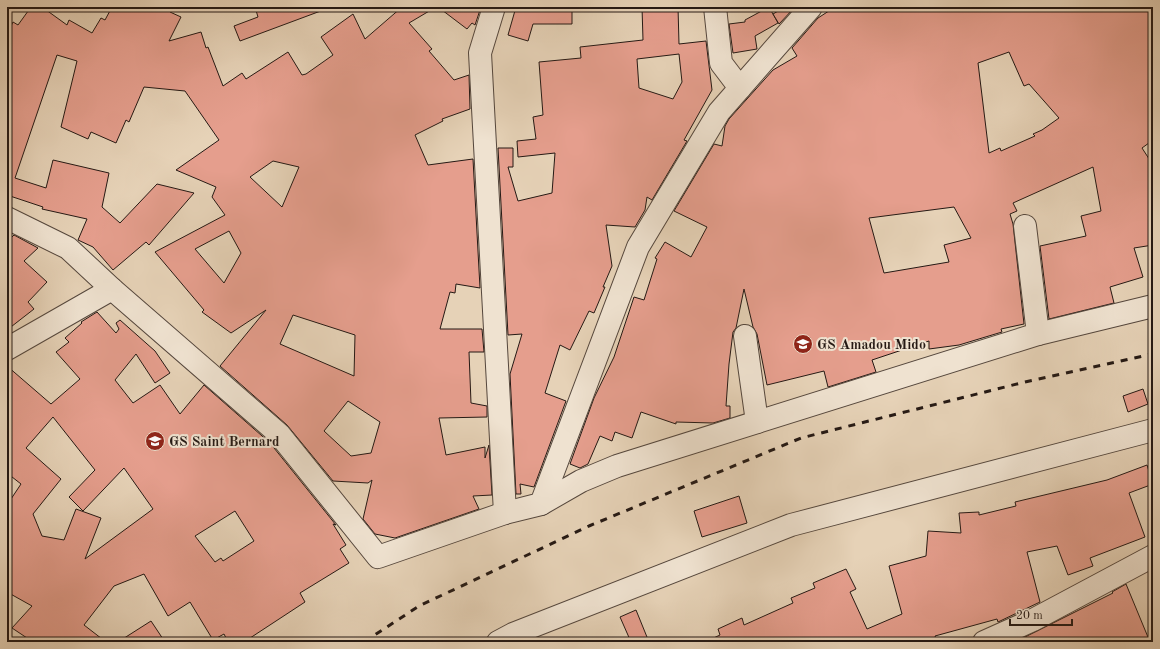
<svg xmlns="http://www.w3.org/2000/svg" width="1160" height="649" font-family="'Old Standard TT',serif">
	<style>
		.building { fill: #e59e8d; stroke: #251914; fill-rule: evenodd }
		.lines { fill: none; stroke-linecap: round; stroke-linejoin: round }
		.minor-casing { stroke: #55473d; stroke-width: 24 }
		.minor { stroke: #efe2d0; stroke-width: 22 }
		.rail { stroke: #251914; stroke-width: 3; stroke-dasharray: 7 7; stroke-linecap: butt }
		.labels { text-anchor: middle; stroke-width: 4; stroke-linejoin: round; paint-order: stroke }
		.poi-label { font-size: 14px; font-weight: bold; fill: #251914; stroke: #efe2d0; text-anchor: start }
	</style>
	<rect width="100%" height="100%" fill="#e6d2b7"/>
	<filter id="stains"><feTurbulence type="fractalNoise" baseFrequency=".005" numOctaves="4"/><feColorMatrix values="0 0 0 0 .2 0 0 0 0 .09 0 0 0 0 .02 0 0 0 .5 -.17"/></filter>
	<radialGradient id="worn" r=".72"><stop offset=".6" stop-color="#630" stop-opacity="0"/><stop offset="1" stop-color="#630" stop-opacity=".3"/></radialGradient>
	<!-- building -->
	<g class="building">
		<path d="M31,7H42L67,25L69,20L92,33L101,18L105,20L112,7H173L170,12L181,17L169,41L201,32L206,48L208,47L223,86L242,73L246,79L288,52L302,75L306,74L333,55L321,37L353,14L365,39L402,7H436L409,23L432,49L429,51L454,80L469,75L470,109L442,119L443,121L415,135L428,165L473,159L480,288L456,284L455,293L450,292L440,329H482L484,352H469L471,403L487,406V417L439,418L446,455L485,447V458L489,445L492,495L473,496L479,509L395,538L375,534L363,519L372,480L368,483L333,481L287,425L220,366L266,310L231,333L202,312L204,310L155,252L225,215L212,197L216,187L176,170L219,140L185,91L144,87L129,122L126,120L116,143L91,132L88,139L61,127L77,61L57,55L15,178L46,188L53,160L109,173L102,207L120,223L157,184L194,193L149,245L146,242L113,270L93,247L78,240L87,219L42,209L43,207L7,195V34L13,22L18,25ZM273,161L299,167L282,207L250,177ZM229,231L241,253L224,283L195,249ZM293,315L355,335L354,376L280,344ZM348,401L380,422L371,453L351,456L324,431Z"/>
		<polygon points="255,7 326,7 326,9 240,41 234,26 258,17"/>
		<polygon points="438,7 481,7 475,25 472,23 467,29"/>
		<polygon points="516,7 572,7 572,24 533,24 528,41 508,35"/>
		<path d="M642,7H678L679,44L706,41L712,90L684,140L687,141L652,200L647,197L645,210L635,227L606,225L612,266L603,287H605L594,313L589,311L570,350L560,345L545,393L566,401L534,487L520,484L521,494H516L510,374L522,334L508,335L498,148H513V167H508L518,201L552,193L555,153L518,157L517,141L536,139L533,117L543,115L539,62L581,58L580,47L643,40ZM679,54L682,82L673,99L639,88L637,59Z"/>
		<polygon points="769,7 778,23 755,36 757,49 733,53 729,24 745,22 745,20"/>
		<polygon points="785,7 794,8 779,24 773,14"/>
		<path d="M835,7H1153V140L1142,148L1153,165V245L1134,248L1143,277L1110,287L1114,303L1049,319L1040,246L1086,236L1081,216L1101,211L1093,167L1013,203L1017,211L1010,214L1013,224L1024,324L1001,329L1002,332L959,345L929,349V341L872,360L876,372L828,387L824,371L767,385L757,334L753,327L744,289L736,328L733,332L729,364L726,406H730V418L713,423L676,422V424L641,412L632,438L615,432L612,441L600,436L588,464L580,468L570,464L594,398L614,357L634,297L644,300L657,259L655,258L665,242L691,257L707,227L674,211L714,144L722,146L725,126L729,119L773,70L797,56L792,48L818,18ZM1009,52L1024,86L1029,84L1059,118L1042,130L1033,134L1035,136L1001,151L1000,148L989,153L978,63ZM954,207L971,238L944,245L949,262L884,273L869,218Z"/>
		<polygon points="14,235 38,248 24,261 47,282 28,302 34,309 7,330 7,242"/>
		<path d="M97,312L116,333L119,329L116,323L120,320L155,351L170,373L155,383L136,354L115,380L133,403L160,385L180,414L204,385L270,443L336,525L333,524L346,545L340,549L349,563L300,593L305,602L244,642H228L224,634L213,640L190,602L168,616L144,574L114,586L84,625L106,642H33L12,628L32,606L7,592V505L21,484L7,473V366L51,404L80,379L56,352L69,342L65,338L82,323L81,322ZM53,417L95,470L69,497L83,511L124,468L153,509L85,559L101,518L76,509L64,540L42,536L33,514L61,479L26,448ZM235,511L254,541L223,561L221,558L215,562L195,536Z"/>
		<polygon points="1143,389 1148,404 1128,412 1123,396"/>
		<polygon points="1147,465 1153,484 1129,493 1145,537 1090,558 1093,566 1068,575 1057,546 1027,552 1040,602 998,622 997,619 935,636 937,642 705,642 720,635 718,629 742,618 744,625 793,603 791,598 815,588 813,583 846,569 856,589 850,592 867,629 902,614 889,566 926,556 928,531 961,533 959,513 979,512 979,515 1016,506 1015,502 1107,480"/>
		<polygon points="739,496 747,523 702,537 694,511"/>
		<polygon points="1126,584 1150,642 1086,642 1085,638 1072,642 1015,642 1113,593 1112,592"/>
		<polygon points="636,610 649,642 631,642 620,617"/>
		<polygon points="151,621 165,642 118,642"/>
	</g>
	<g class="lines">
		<defs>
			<g id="minor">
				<polyline points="494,7 480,53 505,513"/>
				<polyline points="740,88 811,7"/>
				<polyline points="7,218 68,248 112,289 279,434 378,557 505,513 541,504 638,247 719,112 740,88 721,63 715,7"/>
				<polyline points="1025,226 1038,334"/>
				<polyline points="745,336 757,422"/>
				<polyline points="7,349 112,289"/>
				<polyline points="541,504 581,481 617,466 1038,334 1153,306"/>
				<polyline points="498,642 513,634 791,525 1153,430"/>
				<polyline points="984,642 1033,620 1153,556"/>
			</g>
		</defs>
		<!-- minor casing -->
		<use href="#minor" class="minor-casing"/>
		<!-- minor -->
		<use href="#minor" class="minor"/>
		<!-- rail -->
		<polyline class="rail" points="364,642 419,606 589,526 801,438 1025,382 1153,354"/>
	</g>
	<!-- icons -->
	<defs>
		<symbol id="school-disc" viewBox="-11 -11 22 22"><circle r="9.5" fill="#8f2418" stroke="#efe2d0"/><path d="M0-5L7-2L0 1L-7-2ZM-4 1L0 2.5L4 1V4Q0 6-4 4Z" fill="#fff"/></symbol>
	</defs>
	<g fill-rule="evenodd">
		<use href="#school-disc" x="792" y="333" width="22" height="22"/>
		<use href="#school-disc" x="144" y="430" width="22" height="22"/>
	</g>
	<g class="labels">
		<!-- poi labels -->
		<g class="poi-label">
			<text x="817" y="349">GS Amadou Mido</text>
			<text x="169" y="446">GS Saint Bernard</text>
		</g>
	</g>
	<!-- margin -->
	<rect width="1160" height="649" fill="none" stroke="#e6d2b7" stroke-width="24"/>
	<rect x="8" y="8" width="1144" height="633" fill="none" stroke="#251914" stroke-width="2"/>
	<rect x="12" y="12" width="1136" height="625" fill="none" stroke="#251914"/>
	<!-- scale -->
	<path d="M1010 619v6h62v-6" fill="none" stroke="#251914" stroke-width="2"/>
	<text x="1016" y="619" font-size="12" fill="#251914" stroke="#efe2d0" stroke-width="3" paint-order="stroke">20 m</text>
	<rect width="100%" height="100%" filter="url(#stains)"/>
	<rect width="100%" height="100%" fill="url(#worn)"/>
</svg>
